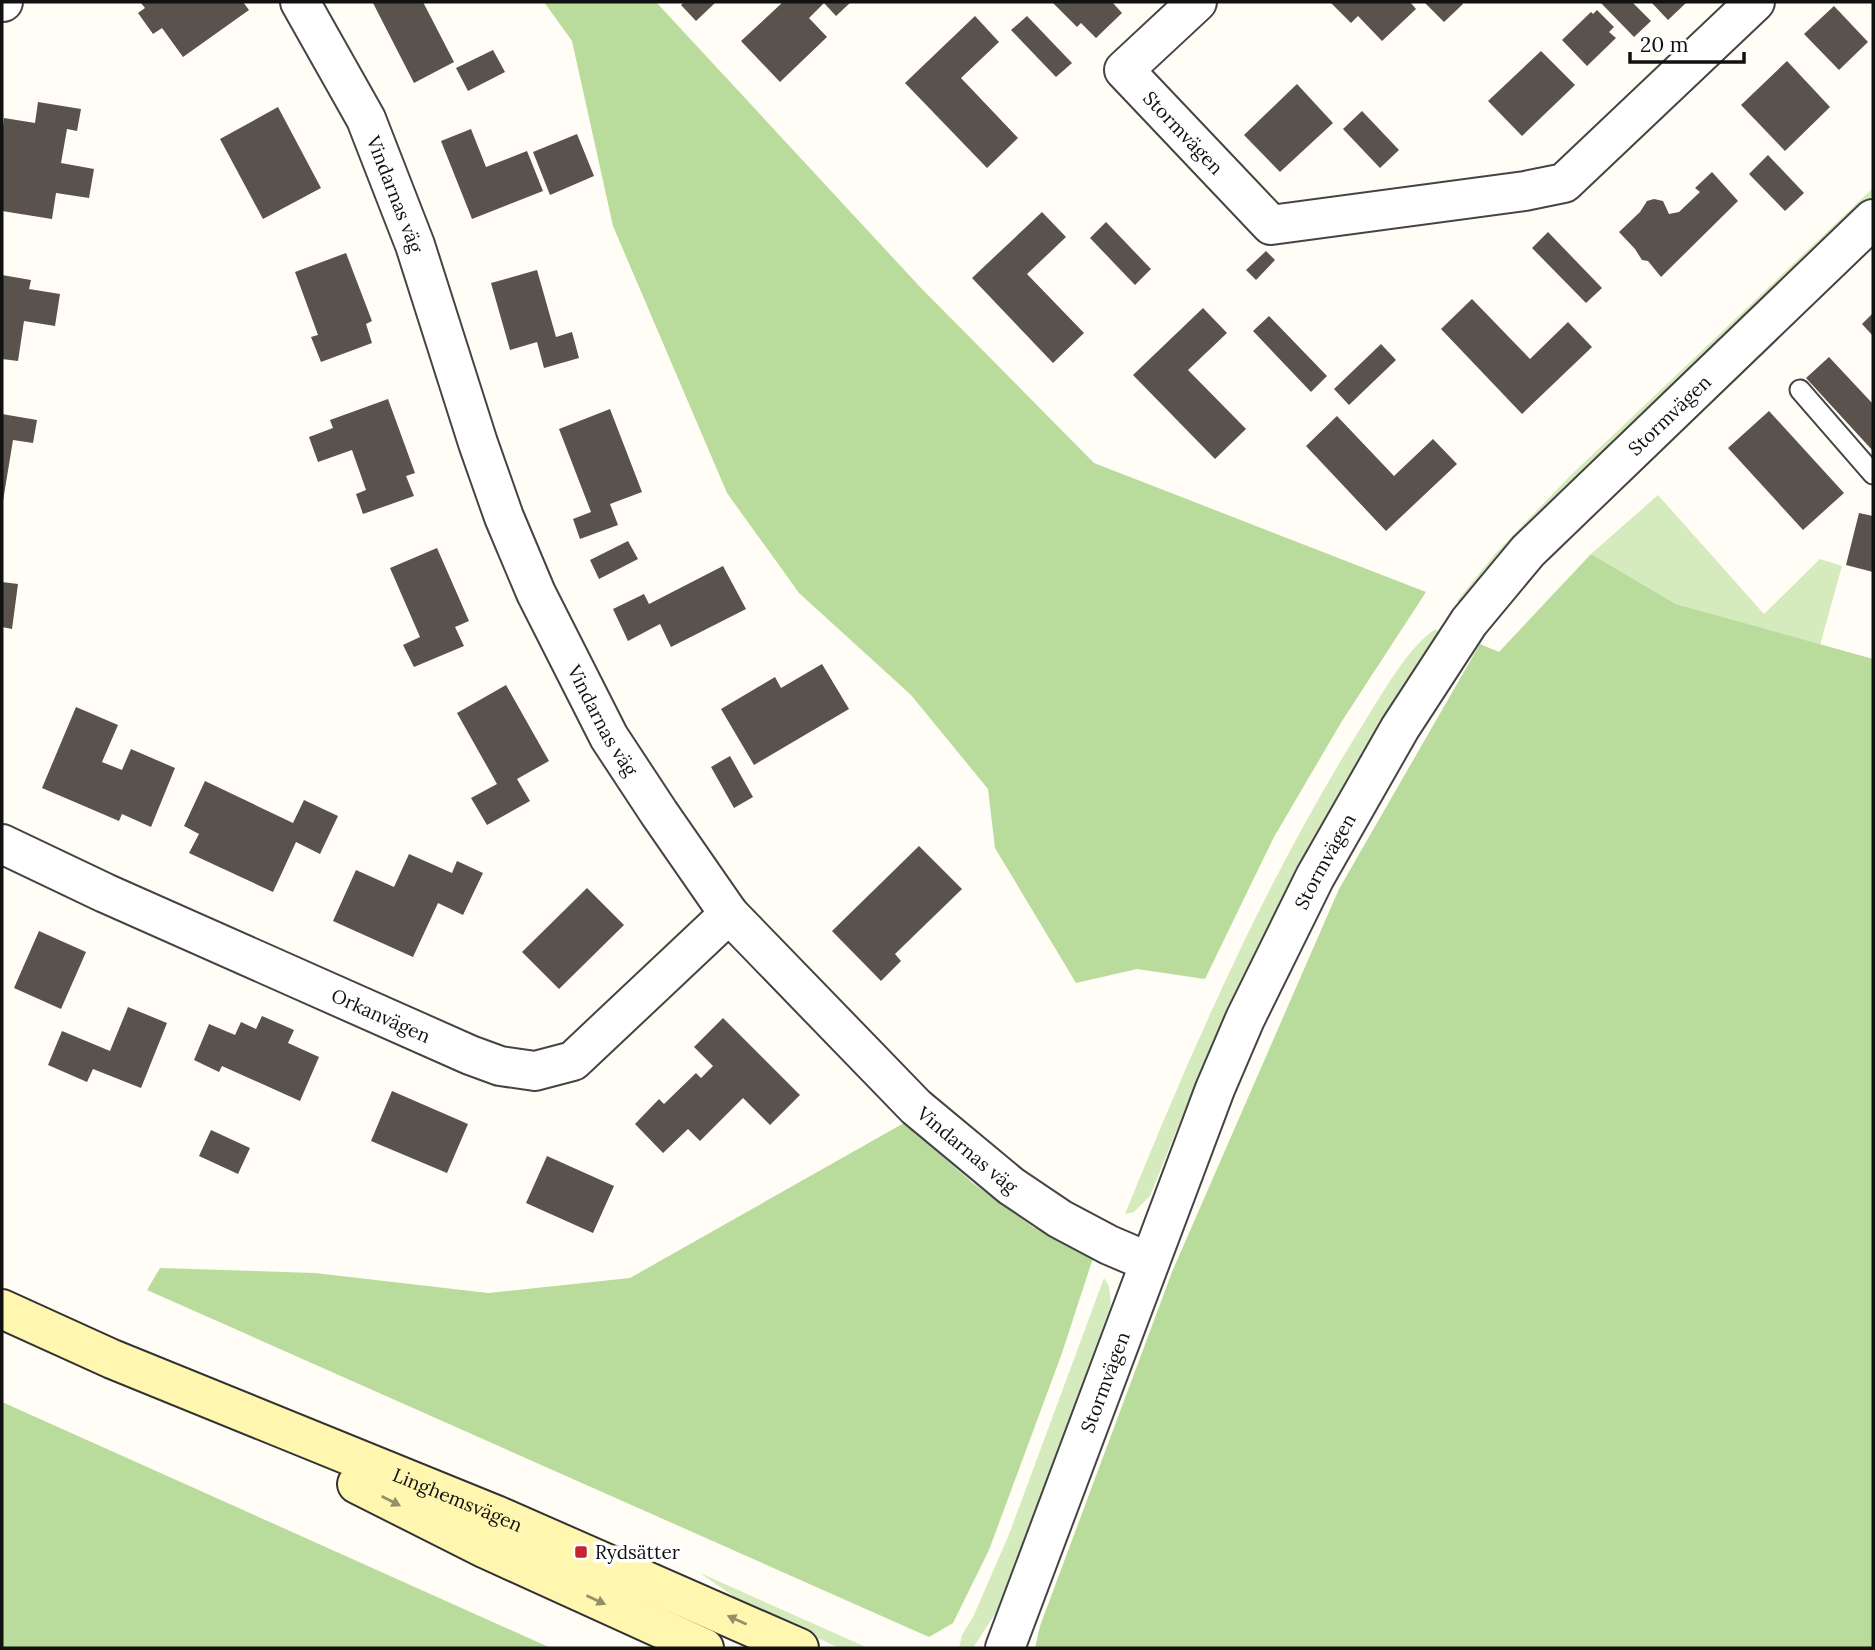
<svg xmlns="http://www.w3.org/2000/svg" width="1875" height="1650" font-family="Lora,serif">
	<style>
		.green { fill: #d5ebbd }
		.forest { fill: #b9dc9c }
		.building { fill: #5a524d }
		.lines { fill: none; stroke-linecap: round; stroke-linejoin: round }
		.lane-casing { stroke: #444; stroke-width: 23 }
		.street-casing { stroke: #444; stroke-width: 42 }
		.secondary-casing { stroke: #333; stroke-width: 42 }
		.lane { stroke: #fff; stroke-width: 19 }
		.street { stroke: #fff; stroke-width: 38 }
		.secondary { stroke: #fff6b0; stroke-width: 38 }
		.oneway { fill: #948f68 }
		.poi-dot { fill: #c4262e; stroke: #fff; stroke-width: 2.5 }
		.labels { text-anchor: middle; stroke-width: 7; stroke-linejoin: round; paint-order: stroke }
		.street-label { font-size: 19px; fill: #111; stroke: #fff }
		.poi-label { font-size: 19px; fill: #111; stroke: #fff; text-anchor: start }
	</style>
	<rect width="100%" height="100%" fill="#fffdf5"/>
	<!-- green -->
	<g class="green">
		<polygon points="1873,188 1873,195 1634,424 1461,605 1457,601 1495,554 1570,476"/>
		<polygon points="1658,495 1764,614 1820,559 1842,566 1820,645 1676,604 1591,554"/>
		<path d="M1436,629L1439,634C1364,752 1293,872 1233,999C1202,1063 1177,1130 1150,1196L1134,1212L1125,1214C1194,1044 1267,877 1365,721C1381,695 1410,644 1436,629Z"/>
		<polygon points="1104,1278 1109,1286 1111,1305 1007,1586 995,1614 973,1648 959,1648 962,1635 973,1617 1008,1537"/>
		<polygon points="700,1573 868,1648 839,1648 742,1602"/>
	</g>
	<!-- forest -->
	<g class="forest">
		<polygon points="544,2 656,2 921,288 1094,463 1426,592 1342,721 1274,837 1205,979 1137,969 1076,983 995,848 988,789 911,695 799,593 727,493 613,226 572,41"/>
		<polygon points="1591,554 1676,604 1873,659 1873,1648 1035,1648 1040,1626 1172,1272 1339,889 1480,644 1499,652"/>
		<polygon points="904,1123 973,1183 1033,1227 1093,1258 1062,1353 989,1550 953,1623 929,1637 147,1290 160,1268 315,1273 488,1293 630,1278"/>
		<polygon points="2,1402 551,1648 2,1648"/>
	</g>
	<!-- building -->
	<g class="building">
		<polygon points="140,2 243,2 249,10 183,57 162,28 153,34 138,13 145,8"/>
		<polygon points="376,2 423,2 454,62 414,83 373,3"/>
		<polygon points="684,2 716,2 696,21 681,5"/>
		<polygon points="783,2 851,2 836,16 824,3 809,18 827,37 780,82 741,41"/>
		<polygon points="1052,2 1112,2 1122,13 1096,38 1081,23 1077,27"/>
		<polygon points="1330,2 1410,2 1416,9 1382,41 1358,16 1351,23"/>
		<polygon points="1424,2 1461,2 1463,4 1444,22"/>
		<polygon points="1600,2 1632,2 1651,21 1634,37"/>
		<polygon points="1651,2 1687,2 1668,20"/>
		<polygon points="1834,6 1868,42 1839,70 1804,34"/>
		<polygon points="1597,10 1614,27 1609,32 1616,38 1587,66 1562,40 1591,12 1593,14"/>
		<polygon points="975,16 999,42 961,78 1018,138 987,168 905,83"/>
		<polygon points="1027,16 1072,63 1056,77 1011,30"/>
		<polygon points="493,50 505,72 468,91 456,68"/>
		<polygon points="1541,51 1575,85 1522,136 1488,101"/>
		<polygon points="1787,61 1830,107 1785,151 1741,105"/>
		<polygon points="1297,84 1333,123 1280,172 1244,135"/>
		<polygon points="38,102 81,109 77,131 67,129 61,163 94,169 89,198 56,193 52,219 2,211 2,134 4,118 35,123"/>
		<polygon points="278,107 321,188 263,219 220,139"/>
		<polygon points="1362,111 1399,150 1380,168 1343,129"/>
		<polygon points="471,129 486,167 527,151 543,191 472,219 441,141"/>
		<polygon points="577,134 594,176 550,195 533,152"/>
		<polygon points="1768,155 1804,193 1785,211 1749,174"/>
		<polygon points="1712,172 1738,201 1661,277 1648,261 1642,260 1635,249 1619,232 1640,212 1647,201 1654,199 1663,201 1669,214 1679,212 1700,192 1695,188"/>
		<polygon points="1042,212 1066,237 1027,274 1084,333 1053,363 972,278"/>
		<polygon points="1106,222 1151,269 1135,285 1090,238"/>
		<polygon points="1548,232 1602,288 1586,303 1532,248"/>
		<polygon points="1266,251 1275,260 1256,280 1246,270"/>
		<polygon points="346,253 372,321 366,324 372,343 321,362 311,337 318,335 295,272"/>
		<polygon points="537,270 556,337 572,332 579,358 544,368 537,342 510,350 491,283"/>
		<polygon points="2,275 31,280 29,289 60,294 55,326 24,321 18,361 2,359"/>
		<polygon points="1472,299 1530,359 1568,322 1592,347 1522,414 1441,329"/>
		<polygon points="1203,308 1227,333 1188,370 1246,429 1215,459 1133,375"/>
		<polygon points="1873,313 1873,336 1862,324"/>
		<polygon points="1269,316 1327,376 1311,392 1253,331"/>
		<polygon points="1381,344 1396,360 1349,405 1334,389"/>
		<polygon points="1829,357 1873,404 1873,451 1806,378"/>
		<polygon points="388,399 415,473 406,476 414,496 363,514 356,494 366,490 352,450 318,462 309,437 333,428 330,420"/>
		<polygon points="610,409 642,492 610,504 618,525 580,539 573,519 591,512 559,429"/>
		<polygon points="1769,411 1844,493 1803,530 1728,448"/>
		<polygon points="2,414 37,420 33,443 13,440 3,501"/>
		<polygon points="1337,416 1394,476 1433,439 1457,464 1386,531 1306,446"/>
		<polygon points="1859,513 1873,516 1873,572 1846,565"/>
		<polygon points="628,541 638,559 599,579 590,560"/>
		<polygon points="437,548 469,621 455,627 464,646 414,667 403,645 420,637 390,568"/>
		<polygon points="723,566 746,609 671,647 660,624 628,641 613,609 644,594 649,604"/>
		<polygon points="2,582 18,584 12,629 2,627"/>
		<polygon points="822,664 849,709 754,765 721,709 775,677 781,688"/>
		<polygon points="506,685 549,761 517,779 530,801 487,825 471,798 497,784 457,713"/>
		<polygon points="76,707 118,725 102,762 122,770 131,749 175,768 151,827 122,814 119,821 42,788"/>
		<polygon points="730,756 753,797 734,808 711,767"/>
		<polygon points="205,781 293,823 304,800 338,816 320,854 296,842 273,892 189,853 199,834 184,826"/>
		<polygon points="919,846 962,889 895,954 901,961 881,981 832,931"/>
		<polygon points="409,854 452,873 457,861 483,873 463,915 438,903 413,957 333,921 356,870 394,887"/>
		<polygon points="587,888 624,925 559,989 522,952"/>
		<polygon points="39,931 86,952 61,1009 14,988"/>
		<polygon points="128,1007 167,1023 141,1088 93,1069 87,1082 48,1065 62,1031 110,1051"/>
		<polygon points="262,1016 294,1030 288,1043 319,1057 300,1101 222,1066 219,1072 194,1060 209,1024 235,1035 241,1022 256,1029"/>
		<polygon points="723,1018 800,1095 770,1125 743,1098 700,1141 688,1129 663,1153 635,1124 659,1099 664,1104 696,1073 701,1078 713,1066 694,1047"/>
		<polygon points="392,1091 468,1124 447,1173 371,1141"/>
		<polygon points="211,1130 250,1148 238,1174 199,1156"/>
		<polygon points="547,1156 614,1186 593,1233 526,1203"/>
	</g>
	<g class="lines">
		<defs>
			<polyline id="lane" points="1800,390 1873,474"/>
			<g id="street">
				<polyline points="2,2 3,2"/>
				<path id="s1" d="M300,2L366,119L415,245L478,443L504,517L536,593L609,737L659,813L729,914L916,1107L1011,1186L1060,1219L1109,1245L1149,1262"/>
				<path id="s2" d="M1197,2L1124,70L1271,225L1525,191L1564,183L1755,2"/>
				<path id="s3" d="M2,844L105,893L470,1055L500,1066L535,1071L573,1061L729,914"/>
				<path id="s4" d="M1005,1648L1215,1089L1245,1019L1315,877L1400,728L1469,622L1528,551L1873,219"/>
			</g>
			<g id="secondary">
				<path id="s5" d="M2,1309L112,1359L496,1515L799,1648"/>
				<polyline points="357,1484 486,1549 704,1648"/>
			</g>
		</defs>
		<!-- lane casing -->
		<use href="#lane" class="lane-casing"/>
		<!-- street casing -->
		<use href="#street" class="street-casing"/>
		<!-- secondary casing -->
		<use href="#secondary" class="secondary-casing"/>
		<!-- lane -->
		<use href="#lane" class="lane"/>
		<!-- street -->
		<use href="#street" class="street"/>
		<!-- secondary -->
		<use href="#secondary" class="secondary"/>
	</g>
	<!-- one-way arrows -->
	<defs><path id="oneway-solid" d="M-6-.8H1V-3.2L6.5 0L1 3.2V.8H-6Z" transform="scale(1.75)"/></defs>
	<g class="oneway">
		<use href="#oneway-solid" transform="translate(391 1501) rotate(27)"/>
		<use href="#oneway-solid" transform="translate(596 1600) rotate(25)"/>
		<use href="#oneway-solid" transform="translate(737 1620) rotate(-156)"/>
	</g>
	<!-- markers -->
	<rect class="poi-dot" x="574" y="1545" width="14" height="14" rx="3.5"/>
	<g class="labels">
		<!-- street labels -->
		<g class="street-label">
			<text dy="7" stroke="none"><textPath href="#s2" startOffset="186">Stormvägen</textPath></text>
			<text dy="7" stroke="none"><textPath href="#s1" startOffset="215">Vindarnas väg</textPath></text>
			<text dy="7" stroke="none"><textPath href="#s4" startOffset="1418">Stormvägen</textPath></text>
			<text dy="7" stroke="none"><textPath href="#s1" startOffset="782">Vindarnas väg</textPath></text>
			<text dy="7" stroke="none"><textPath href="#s4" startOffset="850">Stormvägen</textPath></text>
			<text dy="7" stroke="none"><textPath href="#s3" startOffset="416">Orkanvägen</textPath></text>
			<text dy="7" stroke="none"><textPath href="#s1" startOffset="1349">Vindarnas väg</textPath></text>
			<text dy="7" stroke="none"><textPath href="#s4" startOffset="284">Stormvägen</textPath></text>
			<text dy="7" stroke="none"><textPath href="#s5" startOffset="494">Linghemsvägen</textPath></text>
		</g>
		<!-- poi labels -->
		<g class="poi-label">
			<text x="595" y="1559">Rydsätter</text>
		</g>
	</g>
	<!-- border -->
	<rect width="1875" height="1650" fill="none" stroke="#111111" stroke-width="7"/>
	<!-- scale -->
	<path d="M1630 52v10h114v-10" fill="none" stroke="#111111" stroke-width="3.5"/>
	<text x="1640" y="52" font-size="21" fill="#111111" stroke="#ffffff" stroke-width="5" paint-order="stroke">20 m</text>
</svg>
